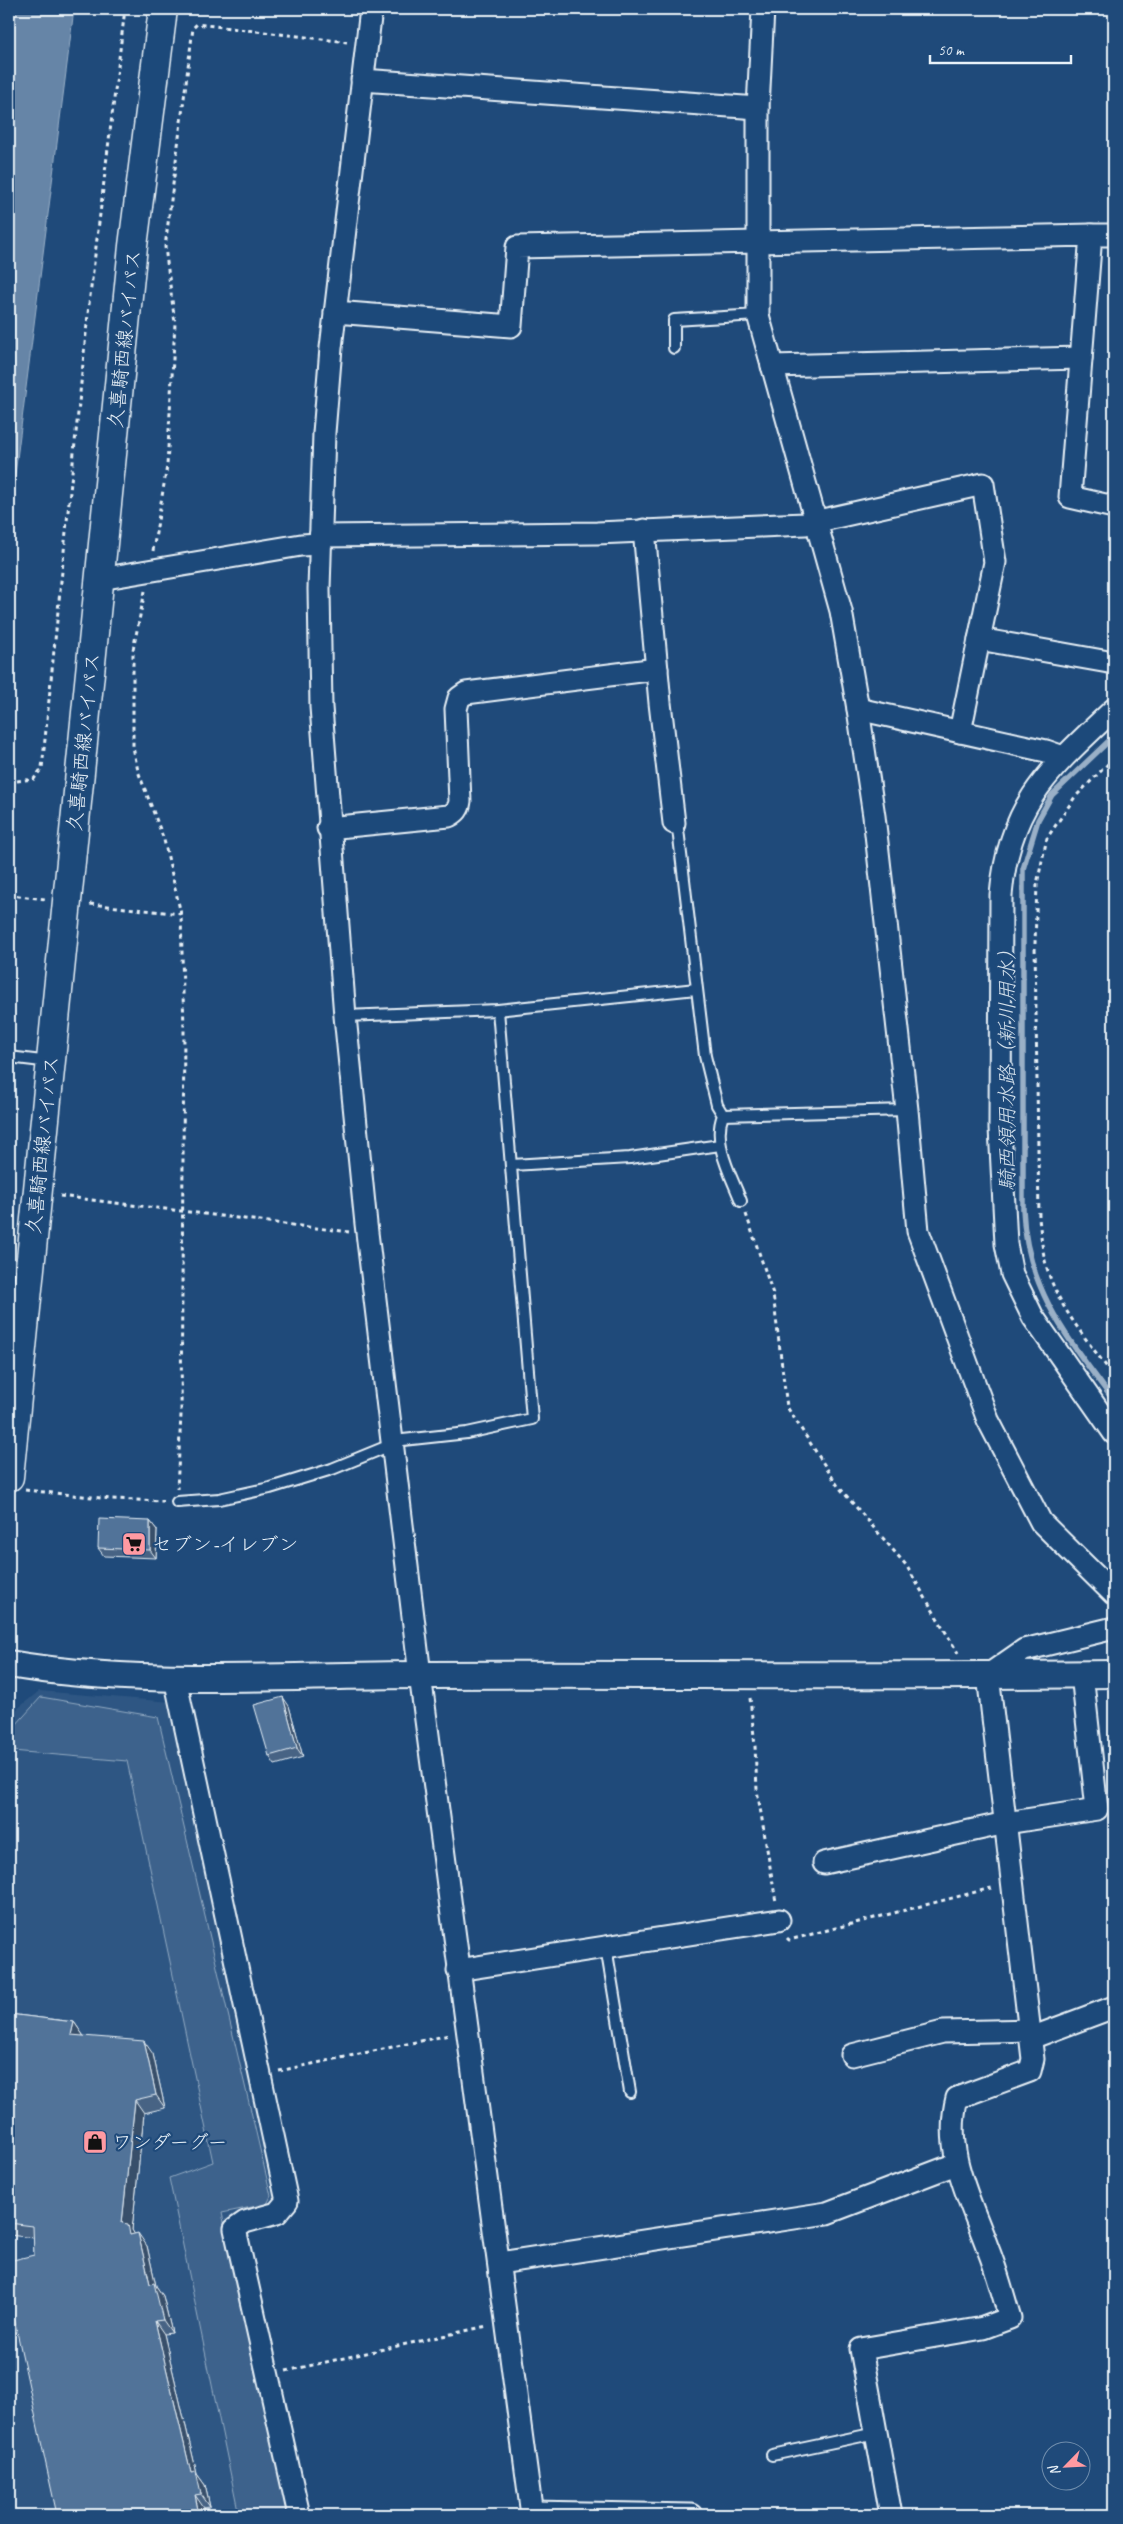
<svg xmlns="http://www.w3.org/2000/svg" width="1123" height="2524" font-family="Caveat,'Klee One',sans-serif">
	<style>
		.built { fill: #2e5683 }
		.green { fill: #3c628c; stroke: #92aac2 }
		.water { fill: #6685a7; stroke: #9ab0c7 }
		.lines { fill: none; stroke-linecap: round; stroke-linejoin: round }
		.stream { stroke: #9ab0c7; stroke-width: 5.5 }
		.service-casing { stroke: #e8f1f8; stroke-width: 14 }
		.minor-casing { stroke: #e8f1f8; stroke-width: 25 }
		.tertiary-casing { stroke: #e8f1f8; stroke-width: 30 }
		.secondary-casing { stroke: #e8f1f8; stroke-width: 31 }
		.path { stroke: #e8f1f8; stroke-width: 3; stroke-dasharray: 4 4; stroke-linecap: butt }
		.service { stroke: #1f4a7a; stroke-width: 10 }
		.minor { stroke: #1f4a7a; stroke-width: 21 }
		.tertiary { stroke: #1f4a7a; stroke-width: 26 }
		.secondary { stroke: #1f4a7a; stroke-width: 28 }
		.wall { fill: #466384; stroke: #e8f1f8 }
		.shaded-wall { fill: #39506b; stroke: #e8f1f8 }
		.building { fill: #517399; stroke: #e8f1f8 }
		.labels { text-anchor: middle; stroke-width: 4.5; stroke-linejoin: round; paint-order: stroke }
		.street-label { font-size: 20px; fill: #e8f1f8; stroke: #1f4a7a }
		.poi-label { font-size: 20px; fill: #e8f1f8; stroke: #1f4a7a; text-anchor: start }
		.water-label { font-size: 21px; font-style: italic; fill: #d4e1ec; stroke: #1f4a7a }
	</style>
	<rect width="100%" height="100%" fill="#1f4a7a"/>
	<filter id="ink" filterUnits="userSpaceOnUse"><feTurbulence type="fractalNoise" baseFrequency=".02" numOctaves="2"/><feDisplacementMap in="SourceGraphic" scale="10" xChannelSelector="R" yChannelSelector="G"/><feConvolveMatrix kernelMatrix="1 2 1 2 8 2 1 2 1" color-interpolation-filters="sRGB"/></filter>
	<g filter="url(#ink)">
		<!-- built -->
		<polygon class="built" points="39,1691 171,1702 280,2196 275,2206 228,2219 293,2515 9,2515 9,1789 16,1710"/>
		<!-- green -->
		<polygon class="green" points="41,1697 158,1717 271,2196 267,2204 222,2213 289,2515 239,2515 169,2178 213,2162 127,1761 12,1751 15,1726"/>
		<!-- water -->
		<polygon class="water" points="9,9 74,9 9,522"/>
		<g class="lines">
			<!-- stream -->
			<path class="stream" d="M1114,736L1052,795L1038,820L1023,869V1209C1026,1289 1069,1340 1114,1401"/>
			<defs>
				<g id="service">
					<polyline points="674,348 674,320 758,315"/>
					<path d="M674,823L678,829L705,1056L717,1105L723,1115C712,1143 731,1175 741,1201"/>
					<polyline points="345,1016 498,1010 696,989"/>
					<polyline points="9,1057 50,1062"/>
					<polyline points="723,1115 907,1110"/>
					<polyline points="512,1165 630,1158 720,1145"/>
					<polyline points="177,1502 219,1499 270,1488 332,1469 403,1440 467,1433 532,1419 498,1010"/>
					<polyline points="606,1947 630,2092"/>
					<polyline points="772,2455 876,2433"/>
				</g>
				<g id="minor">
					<polyline points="371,9 331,348 324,433 319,589 321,707 345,1016 366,1224 420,1675 532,2515"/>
					<polyline points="763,9 758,108 758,315 841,611 858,709 874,816 907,1110 918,1231 988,1420 1041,1522 1114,1594"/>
					<polyline points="362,80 758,108"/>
					<polyline points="1091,235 1114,235"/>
					<polyline points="335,312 511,326 517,247 1091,235 1070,497 1114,507"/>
					<polyline points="772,366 1081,358"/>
					<polyline points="644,530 660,703 674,823"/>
					<polyline points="320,536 597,533 805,524 983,484 995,562 960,732"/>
					<polyline points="100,579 301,545 319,544"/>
					<polyline points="979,639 1114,663"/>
					<polyline points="858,709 1046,751 1063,757"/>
					<path d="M1114,709C1051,769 1009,802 1001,895L1000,1128L1006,1244L1012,1274L1033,1317L1114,1433"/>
					<path d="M328,828L449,816C456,812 459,809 460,801L456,709L459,698L466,693L657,669"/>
					<polyline points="175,1678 287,2201 277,2213 245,2222 235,2229 299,2515"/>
					<polyline points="824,1863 1006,1823 1097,1809 1082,1674"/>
					<polyline points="458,1970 779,1920"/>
					<polyline points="1031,2038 1114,2007"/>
					<polyline points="852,2055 943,2032 1030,2030"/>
					<polyline points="500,2263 827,2213 956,2164"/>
					<polyline points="532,2512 691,2515"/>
					<path d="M891,2515L861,2349L983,2328L1010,2318C1003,2295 997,2271 988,2249C970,2199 943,2152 957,2098L1030,2071L1033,2059L988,1675L1024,1650L1114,1628"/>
				</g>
				<path id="tertiary" d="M9,1664C144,1687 283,1675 419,1675C651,1674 883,1677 1114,1674"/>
				<polyline id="secondary" points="9,1477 133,246 163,9"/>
			</defs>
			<!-- service casing -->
			<use href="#service" class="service-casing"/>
			<!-- minor casing -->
			<use href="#minor" class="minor-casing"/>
			<!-- tertiary casing -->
			<use href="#tertiary" class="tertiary-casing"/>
			<!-- secondary casing -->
			<use href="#secondary" class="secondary-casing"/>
			<!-- path -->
			<g class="path">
				<polyline points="153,551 167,466 175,323 165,247 193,28 197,24 347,42"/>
				<polyline points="145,591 133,650 133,747 138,771 164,840 181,914 184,1031 181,1415 177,1489"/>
				<path d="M1114,758L1075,797L1047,838L1037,884L1035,944L1039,1218C1041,1235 1042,1251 1047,1268C1058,1308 1090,1343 1114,1377"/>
				<polyline points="9,782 34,779 42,768 43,759 89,304 125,9"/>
				<polyline points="9,895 46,899"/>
				<polyline points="90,904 181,914"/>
				<polyline points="9,1190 16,1191"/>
				<polyline points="60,1196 349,1232"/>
				<polyline points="746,1214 773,1294 787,1407 838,1486 906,1565 958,1653"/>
				<polyline points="25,1490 111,1499 163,1501"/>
				<polyline points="750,1698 755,1746 757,1790 776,1902"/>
				<polyline points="787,1938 789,1940 995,1887"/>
				<polyline points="279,2071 449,2035"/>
				<polyline points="286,2371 487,2326"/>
			</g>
			<!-- service -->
			<use href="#service" class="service"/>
			<!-- minor -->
			<use href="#minor" class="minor"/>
			<!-- tertiary -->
			<use href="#tertiary" class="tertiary"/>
			<!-- secondary -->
			<use href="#secondary" class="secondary"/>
		</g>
		<!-- wall -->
		<g class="wall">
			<polygon points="150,1521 157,1530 156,1558 104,1556 98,1548"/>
			<polygon points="289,1706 303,1757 275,1765 269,1756"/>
			<polygon points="9,2014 74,2022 83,2035 83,2036 153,2054 165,2108 144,2113 132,2230 134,2234 147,2246 156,2286 163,2296 172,2333 164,2334 197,2474 205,2485 210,2507 204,2508 205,2515 57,2515 34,2255 34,2238 9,2235"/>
		</g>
		<!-- shaded-wall -->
		<g class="shaded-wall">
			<polygon points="150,1521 157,1530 156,1558 150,1550"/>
			<polygon points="283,1697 289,1706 303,1757 297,1748"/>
			<polygon points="74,2022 83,2035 81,2048 71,2035"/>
			<polygon points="144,2041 153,2054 165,2108 156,2095"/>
			<polygon points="135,2100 144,2113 132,2230 137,2238 139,2248 122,2223"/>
			<polygon points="138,2233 147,2246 156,2286 163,2296 172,2333 163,2320 150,2284"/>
			<polygon points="155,2321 164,2334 197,2474 205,2485 210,2507 201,2494 191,2473"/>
			<polygon points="195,2495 204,2508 205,2515 199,2515"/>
		</g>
		<!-- building -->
		<g class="building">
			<polygon points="99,1519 150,1521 150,1550 98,1548"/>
			<polygon points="283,1697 297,1748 269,1756 254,1705"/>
			<polygon points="9,2014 74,2022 71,2035 144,2041 156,2095 135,2100 122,2223 128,2224 130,2235 138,2233 150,2284 154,2283 163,2320 155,2321 191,2473 196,2472 201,2494 195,2495 199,2515 57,2515 9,2295 9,2261 34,2255 33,2226 9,2223"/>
		</g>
	</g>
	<!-- icons -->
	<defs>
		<symbol id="supermarket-square" viewBox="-11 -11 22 22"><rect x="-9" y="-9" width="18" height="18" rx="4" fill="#ff9aa2" stroke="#1f4a7a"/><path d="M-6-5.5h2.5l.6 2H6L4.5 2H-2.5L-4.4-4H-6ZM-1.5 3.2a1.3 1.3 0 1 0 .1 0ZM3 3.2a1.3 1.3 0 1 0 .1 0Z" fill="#111"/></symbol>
		<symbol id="shop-square" viewBox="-11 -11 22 22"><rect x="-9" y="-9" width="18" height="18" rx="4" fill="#ff9aa2" stroke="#1f4a7a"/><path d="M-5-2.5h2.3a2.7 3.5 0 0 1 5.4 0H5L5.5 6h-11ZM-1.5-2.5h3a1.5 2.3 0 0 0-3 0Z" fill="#111"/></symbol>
	</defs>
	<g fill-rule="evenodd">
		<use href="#supermarket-square" x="120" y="1530" width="28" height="28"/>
		<use href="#shop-square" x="81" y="2128" width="28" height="28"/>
	</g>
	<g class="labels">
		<!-- street labels -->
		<g class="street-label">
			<text transform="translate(124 339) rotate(-84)" y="7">久喜騎西線バイパス</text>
			<text transform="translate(83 742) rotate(-84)" y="7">久喜騎西線バイパス</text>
			<text transform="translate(42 1145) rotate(-84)" y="7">久喜騎西線バイパス</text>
		</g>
		<!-- poi labels -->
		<g class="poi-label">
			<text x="152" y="1551">セブン-イレブン</text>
			<text x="112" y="2149">ワンダーグー</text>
		</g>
		<!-- water labels -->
		<g class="water-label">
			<text transform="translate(1007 1065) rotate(-90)" y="7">騎西領用水路（新川用水）</text>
		</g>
	</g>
	<!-- margin -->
	<rect width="1123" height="2524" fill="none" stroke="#1f4a7a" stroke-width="30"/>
	<rect x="15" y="15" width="1093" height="2494" fill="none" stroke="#e8f1f8" stroke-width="2" filter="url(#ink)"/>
	<!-- north arrow -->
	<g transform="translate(1066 2466) rotate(246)"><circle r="24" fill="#1f4a7a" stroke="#6f8dac"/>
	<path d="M0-4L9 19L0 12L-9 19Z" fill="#ff9aa2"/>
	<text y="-8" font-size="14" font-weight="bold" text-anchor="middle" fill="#e8f1f8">N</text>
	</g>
	<!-- scale -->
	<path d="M930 55v8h141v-8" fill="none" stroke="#e8f1f8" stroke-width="2.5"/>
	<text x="938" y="55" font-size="15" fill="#e8f1f8" stroke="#1f4a7a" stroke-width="4" paint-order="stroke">50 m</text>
</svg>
